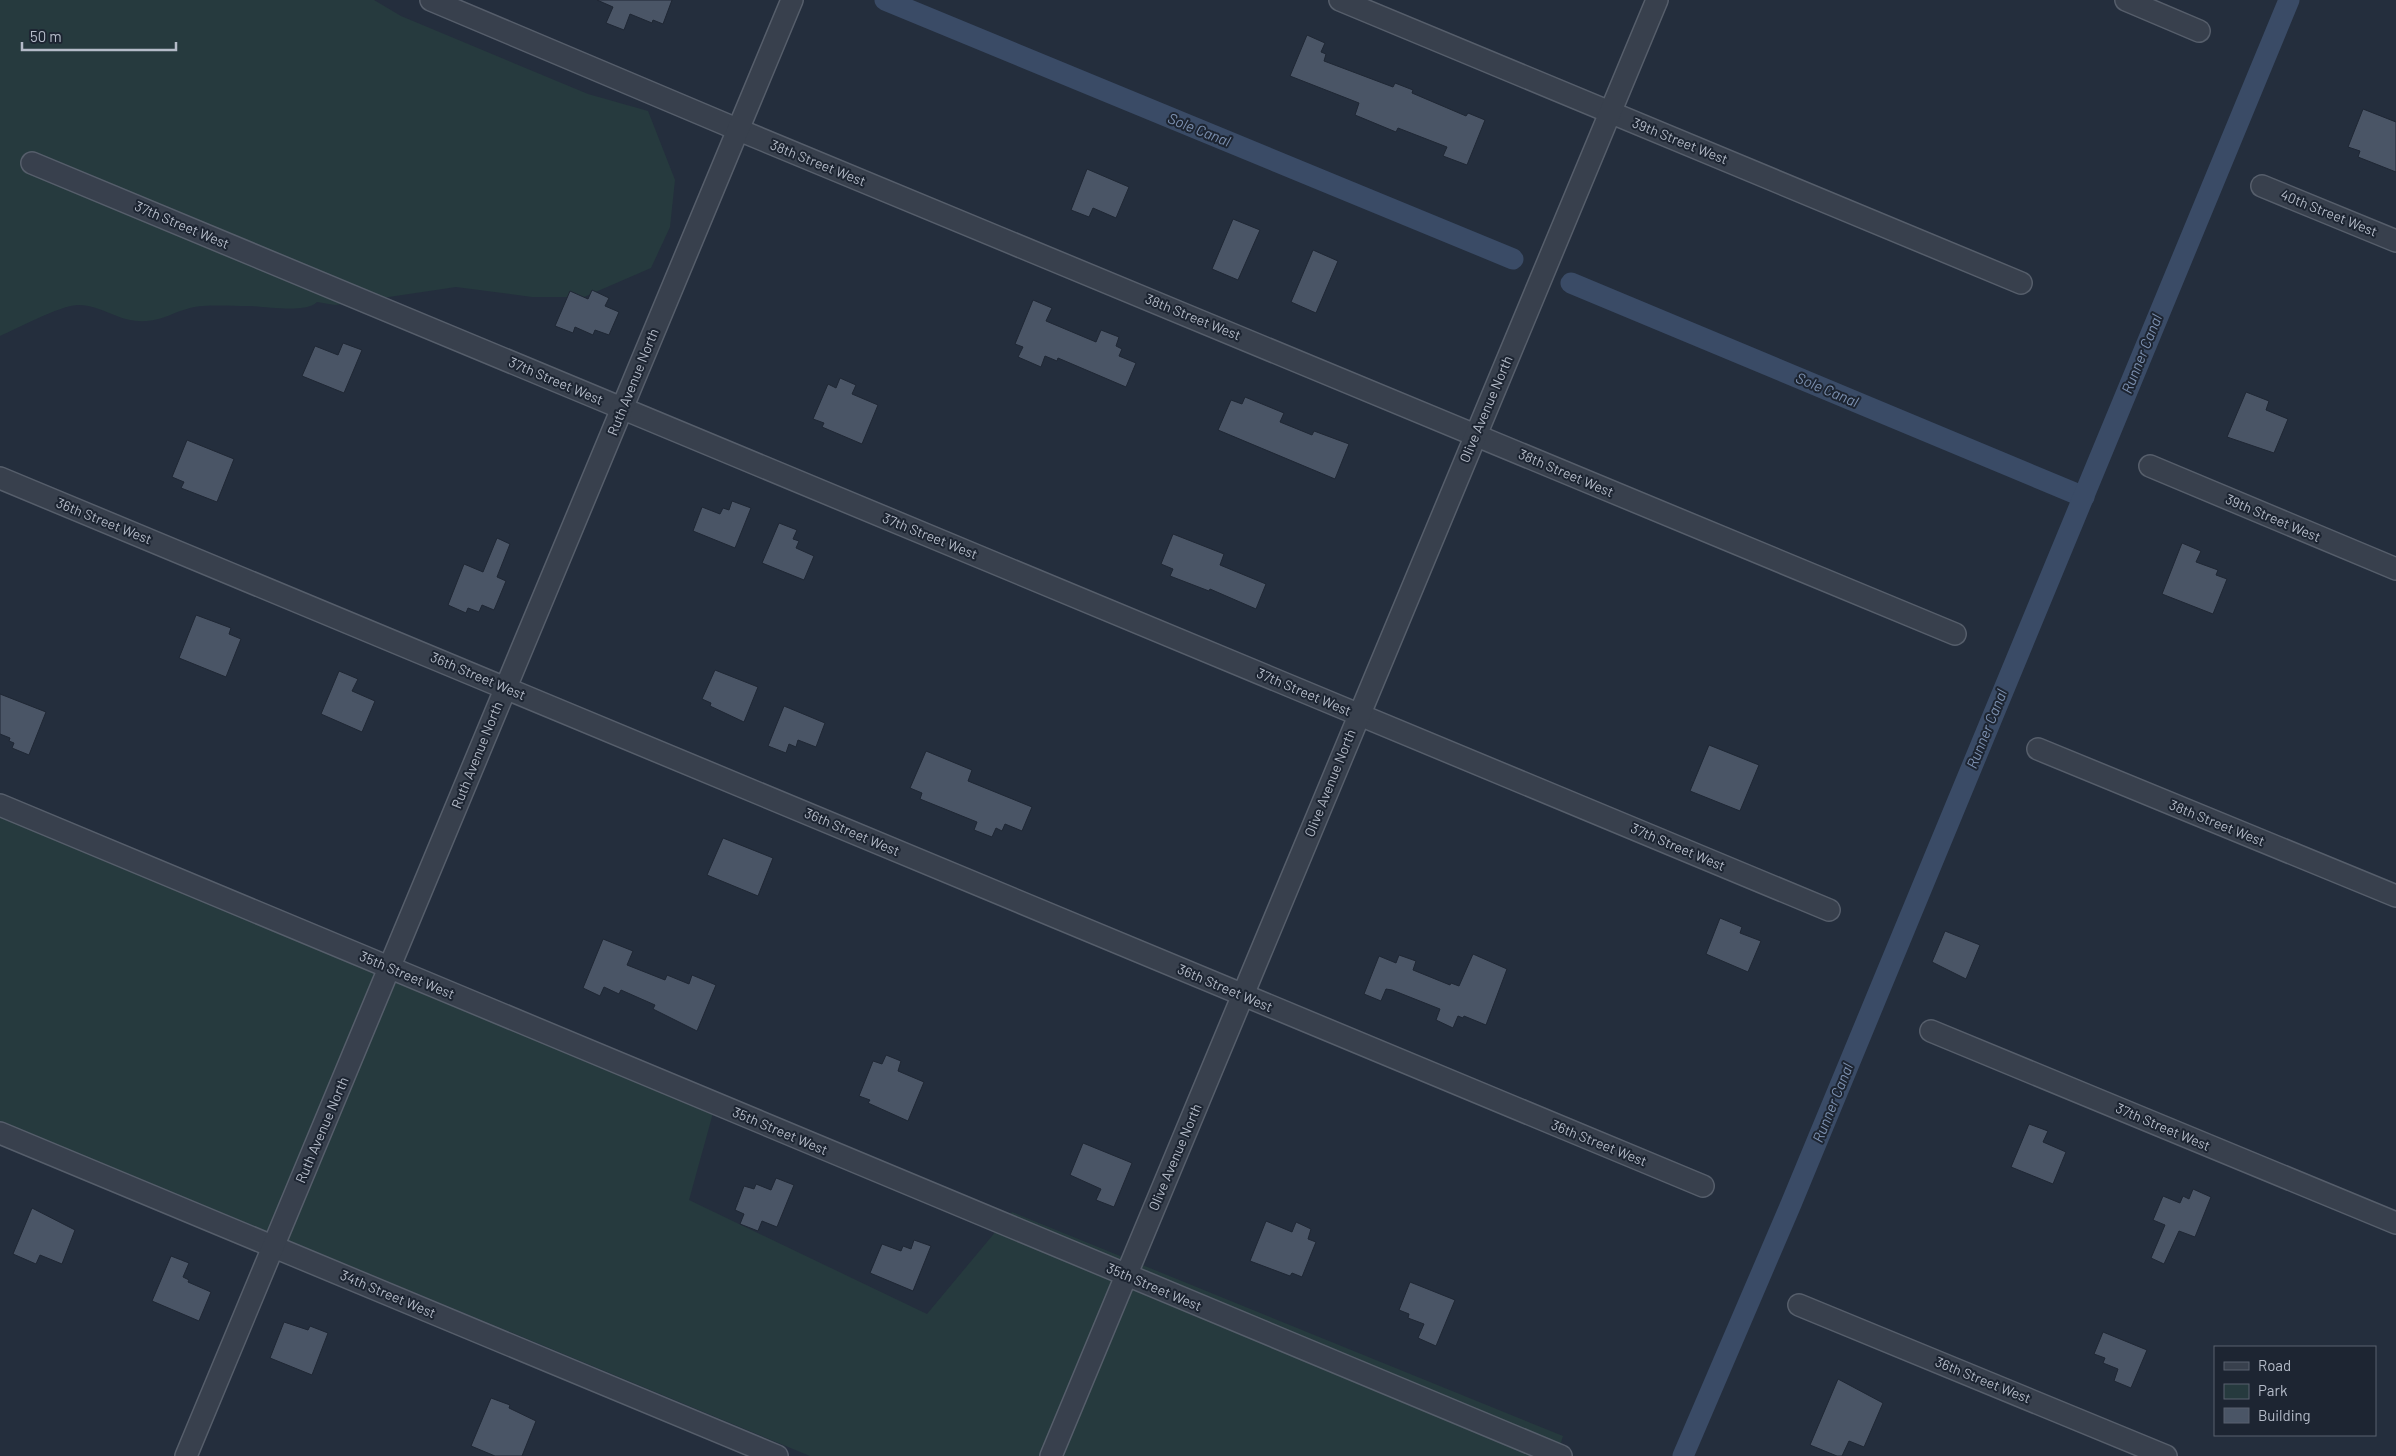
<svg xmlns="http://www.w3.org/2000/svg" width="2396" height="1456" font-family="Barlow,sans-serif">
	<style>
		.green { fill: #263a3e }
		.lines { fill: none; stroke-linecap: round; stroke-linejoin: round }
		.canal { stroke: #3a4b66; stroke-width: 21 }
		.building { fill: #4a5566; stroke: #1f2734 }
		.minor-casing { stroke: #565e6b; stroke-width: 24 }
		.minor { stroke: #38404d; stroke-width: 21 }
		.labels { text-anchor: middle; stroke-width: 4; stroke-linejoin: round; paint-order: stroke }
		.street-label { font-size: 14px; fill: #b4bbc8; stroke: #1d2532 }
		.water-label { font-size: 15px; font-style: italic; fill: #7c90b0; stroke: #1d2532 }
	</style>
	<rect width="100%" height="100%" fill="#242e3d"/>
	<!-- green -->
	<g class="green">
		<path d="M0,0H374L401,16L588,94L648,111L675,180L670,227L651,268L584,297H532L456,287L335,305L317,302C306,314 263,306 247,306C231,306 205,304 190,308C174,312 163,320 147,321C118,323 101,304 77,305C59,306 18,328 0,336Z"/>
		<polygon points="0,809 718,1095 689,1200 927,1314 1012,1212 1563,1436 1557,1456 810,1456 0,1121"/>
	</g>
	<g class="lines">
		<!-- canal -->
		<g class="canal">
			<polyline points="885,0 1513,259"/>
			<polyline points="1571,283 2084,497"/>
			<polyline points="1683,1456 1791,1204 2289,0"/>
		</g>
	</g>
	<!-- building -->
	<g class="building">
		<polygon points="597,0 672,0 663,24 653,20 652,23 630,14 624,30 606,23 613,7"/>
		<polygon points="1307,35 1325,43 1321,52 1326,54 1324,61 1393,87 1395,83 1413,90 1412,93 1466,116 1468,113 1485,120 1467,165 1443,156 1447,147 1398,128 1396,132 1355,115 1359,103 1290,76"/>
		<polygon points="2363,109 2396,122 2396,172 2358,157 2360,151 2348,147"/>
		<polygon points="1087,169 1129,187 1116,218 1093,208 1089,217 1071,210"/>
		<polygon points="1233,219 1260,230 1238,280 1212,269"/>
		<polygon points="1313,250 1338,261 1316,313 1291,302"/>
		<polygon points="592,290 609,298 605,306 619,312 609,335 595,330 593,335 575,327 573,333 555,326 570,291 588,299"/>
		<polygon points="1033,300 1052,308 1046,321 1096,342 1101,330 1119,337 1116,346 1122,349 1119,356 1136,363 1126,387 1058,358 1057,361 1045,356 1041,367 1018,357 1023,347 1015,344"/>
		<polygon points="343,343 362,350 344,393 302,376 315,346 338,355"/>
		<polygon points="840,378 856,385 852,394 878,405 862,444 822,427 824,423 813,419 828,384 836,388"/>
		<polygon points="2246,392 2269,401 2266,410 2288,419 2274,453 2227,437"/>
		<polygon points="1245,397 1284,413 1280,422 1312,435 1314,431 1349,444 1335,479 1218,430 1231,400 1242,404"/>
		<polygon points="187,440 234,459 217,502 181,488 184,482 172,477"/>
		<polygon points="732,501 751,508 735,548 693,531 702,507 720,514 723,508 729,510"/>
		<polygon points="779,523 797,530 793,539 799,541 796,548 814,556 804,580 762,563"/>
		<polygon points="1173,534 1224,554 1220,565 1266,584 1256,609 1210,589 1209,591 1170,576 1173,569 1161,564"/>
		<polygon points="497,538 510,544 497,577 506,581 494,610 482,605 479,612 468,608 466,613 448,605 464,564 483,572"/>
		<polygon points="2182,543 2201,551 2196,562 2218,570 2216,575 2227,579 2213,614 2162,594"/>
		<polygon points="196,615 231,628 229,634 241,639 226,677 179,658"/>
		<polygon points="715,670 758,687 744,722 710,706 711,703 702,699"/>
		<polygon points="339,671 358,679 352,691 375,701 362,732 321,714"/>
		<polygon points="0,694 46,712 29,755 12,748 14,743 9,741 10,738 0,734"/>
		<polygon points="784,706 825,723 816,747 798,740 796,747 789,744 786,753 768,746"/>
		<polygon points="1709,745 1759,765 1740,811 1690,791"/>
		<polygon points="926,751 972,770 968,781 1032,807 1022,831 1005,824 1002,831 996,828 992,837 974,830 977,822 920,799 922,793 910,788"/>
		<polygon points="723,838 773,858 758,896 707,875"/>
		<polygon points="1720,918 1742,927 1740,933 1761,941 1748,972 1706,954"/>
		<polygon points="1945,931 1980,945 1966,979 1932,962"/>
		<polygon points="603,939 633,951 627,965 665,980 667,975 689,984 692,975 716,985 697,1031 653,1009 655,1005 621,990 619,994 604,987 600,996 583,988"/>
		<polygon points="1473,954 1507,969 1486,1025 1464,1016 1463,1018 1458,1016 1453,1028 1436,1020 1440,1009 1392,990 1386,989 1381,1001 1364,994 1379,956 1396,963 1399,955 1416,961 1413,970 1450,985 1451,983 1459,986"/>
		<polygon points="886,1055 901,1061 898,1071 924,1082 908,1121 868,1103 870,1100 859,1096 873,1061 882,1064"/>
		<polygon points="2029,1124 2048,1131 2043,1142 2066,1152 2053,1184 2011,1167"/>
		<polygon points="1083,1143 1132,1163 1114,1207 1096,1200 1101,1189 1070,1175"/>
		<polygon points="776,1178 794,1185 777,1227 762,1221 758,1231 740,1224 744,1214 735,1210 744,1186 754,1189 756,1184 771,1190"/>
		<polygon points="2193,1189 2211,1197 2195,1237 2179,1231 2164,1264 2151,1258 2165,1225 2153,1220 2163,1196 2180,1203 2183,1196 2189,1199"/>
		<polygon points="32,1208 75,1230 62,1264 40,1255 36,1264 13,1254"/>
		<polygon points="1266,1221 1292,1232 1296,1222 1311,1229 1308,1239 1316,1242 1302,1277 1292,1273 1290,1276 1250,1261"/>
		<polygon points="914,1240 931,1246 913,1291 870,1273 882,1244 901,1251 903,1246 911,1249"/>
		<polygon points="171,1256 189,1263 183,1277 189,1280 188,1282 211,1292 199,1321 152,1301"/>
		<polygon points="1410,1282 1455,1300 1436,1346 1418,1338 1424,1324 1408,1318 1409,1314 1399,1310"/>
		<polygon points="284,1322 308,1330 310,1326 328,1333 312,1375 270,1358"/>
		<polygon points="2103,1332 2147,1350 2131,1388 2114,1381 2118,1369 2103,1363 2105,1358 2094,1354"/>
		<polygon points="1838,1379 1883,1403 1864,1447 1849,1441 1842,1456 1837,1456 1810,1445"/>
		<polygon points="491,1398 510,1405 509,1408 536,1421 522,1456 495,1456 471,1446"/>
	</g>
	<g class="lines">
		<defs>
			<g id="minor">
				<polyline points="431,0 739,130 1955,634"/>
				<polyline points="1340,0 2021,283"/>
				<polyline points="2126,0 2199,31"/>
				<polyline points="32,163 1829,910"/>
				<polyline points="2262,186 2396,241"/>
				<polyline points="2150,466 2396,569"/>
				<polyline points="0,478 1703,1186"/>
				<polyline points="2038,749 2396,896"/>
				<polyline points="0,805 1561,1456"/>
				<polyline points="1931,1031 2396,1223"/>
				<polyline points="0,1133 777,1456"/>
				<polyline points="1799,1305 2166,1456"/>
				<polyline points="186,1456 792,0"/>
				<polyline points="1051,1456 1657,0"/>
			</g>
		</defs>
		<!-- minor casing -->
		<use href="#minor" class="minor-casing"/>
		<!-- minor -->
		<use href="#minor" class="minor"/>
	</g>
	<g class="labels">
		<!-- street labels -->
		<g class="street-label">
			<text transform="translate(1680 141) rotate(22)" y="5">39th Street West</text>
			<text transform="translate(818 163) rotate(22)" y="5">38th Street West</text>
			<text transform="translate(2329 213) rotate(22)" y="5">40th Street West</text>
			<text transform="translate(182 225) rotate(23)" y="5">37th Street West</text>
			<text transform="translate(1193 317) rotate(22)" y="5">38th Street West</text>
			<text transform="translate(556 381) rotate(23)" y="5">37th Street West</text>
			<text transform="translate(633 382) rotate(-68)" y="5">Ruth Avenue North</text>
			<text transform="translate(1486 409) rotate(-67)" y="5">Olive Avenue North</text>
			<text transform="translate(1566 473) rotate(23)" y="5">38th Street West</text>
			<text transform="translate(2273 518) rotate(23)" y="5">39th Street West</text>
			<text transform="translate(104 521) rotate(22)" y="5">36th Street West</text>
			<text transform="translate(930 536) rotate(22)" y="5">37th Street West</text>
			<text transform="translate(478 676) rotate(23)" y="5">36th Street West</text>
			<text transform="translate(1304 692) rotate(23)" y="5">37th Street West</text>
			<text transform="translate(477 755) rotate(-68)" y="5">Ruth Avenue North</text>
			<text transform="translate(1330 783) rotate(-68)" y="5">Olive Avenue North</text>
			<text transform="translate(2217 823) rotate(22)" y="5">38th Street West</text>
			<text transform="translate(852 832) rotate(23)" y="5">36th Street West</text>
			<text transform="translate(1678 847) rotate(23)" y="5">37th Street West</text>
			<text transform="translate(407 975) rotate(23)" y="5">35th Street West</text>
			<text transform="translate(1225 988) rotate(23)" y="5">36th Street West</text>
			<text transform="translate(2163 1127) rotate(23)" y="5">37th Street West</text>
			<text transform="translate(322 1130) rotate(-67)" y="5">Ruth Avenue North</text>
			<text transform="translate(780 1131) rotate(23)" y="5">35th Street West</text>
			<text transform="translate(1599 1143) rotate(22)" y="5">36th Street West</text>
			<text transform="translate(1175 1157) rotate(-67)" y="5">Olive Avenue North</text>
			<text transform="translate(1154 1287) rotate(23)" y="5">35th Street West</text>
			<text transform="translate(388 1294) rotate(23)" y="5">34th Street West</text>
			<text transform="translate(1983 1380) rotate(22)" y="5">36th Street West</text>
		</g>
		<!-- water labels -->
		<g class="water-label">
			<text transform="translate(1199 130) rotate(22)" y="5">Sole Canal</text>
			<text transform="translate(2142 354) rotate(-68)" y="5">Runner Canal</text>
			<text transform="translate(1827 390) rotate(23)" y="5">Sole Canal</text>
			<text transform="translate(1987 729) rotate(-68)" y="5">Runner Canal</text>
			<text transform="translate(1833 1103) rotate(-68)" y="5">Runner Canal</text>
		</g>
	</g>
	<!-- legend -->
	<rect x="2214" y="1346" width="162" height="90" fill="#1d2532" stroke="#59616e"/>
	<rect x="2224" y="1362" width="25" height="8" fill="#38404d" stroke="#59616e"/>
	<text x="2258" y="1371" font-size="15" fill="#b4bbc8">Road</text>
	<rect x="2224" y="1384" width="25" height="15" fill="#263a3e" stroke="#59616e"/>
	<text x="2258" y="1396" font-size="15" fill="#b4bbc8">Park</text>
	<rect x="2224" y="1408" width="25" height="15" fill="#4a5566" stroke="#59616e"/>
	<text x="2258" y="1421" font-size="15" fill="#b4bbc8">Building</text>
	<!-- scale -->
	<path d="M22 42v8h154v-8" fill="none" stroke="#b4bbc8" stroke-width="2.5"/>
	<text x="30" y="42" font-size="15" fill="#b4bbc8" stroke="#1d2532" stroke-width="4" paint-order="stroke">50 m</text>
</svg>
